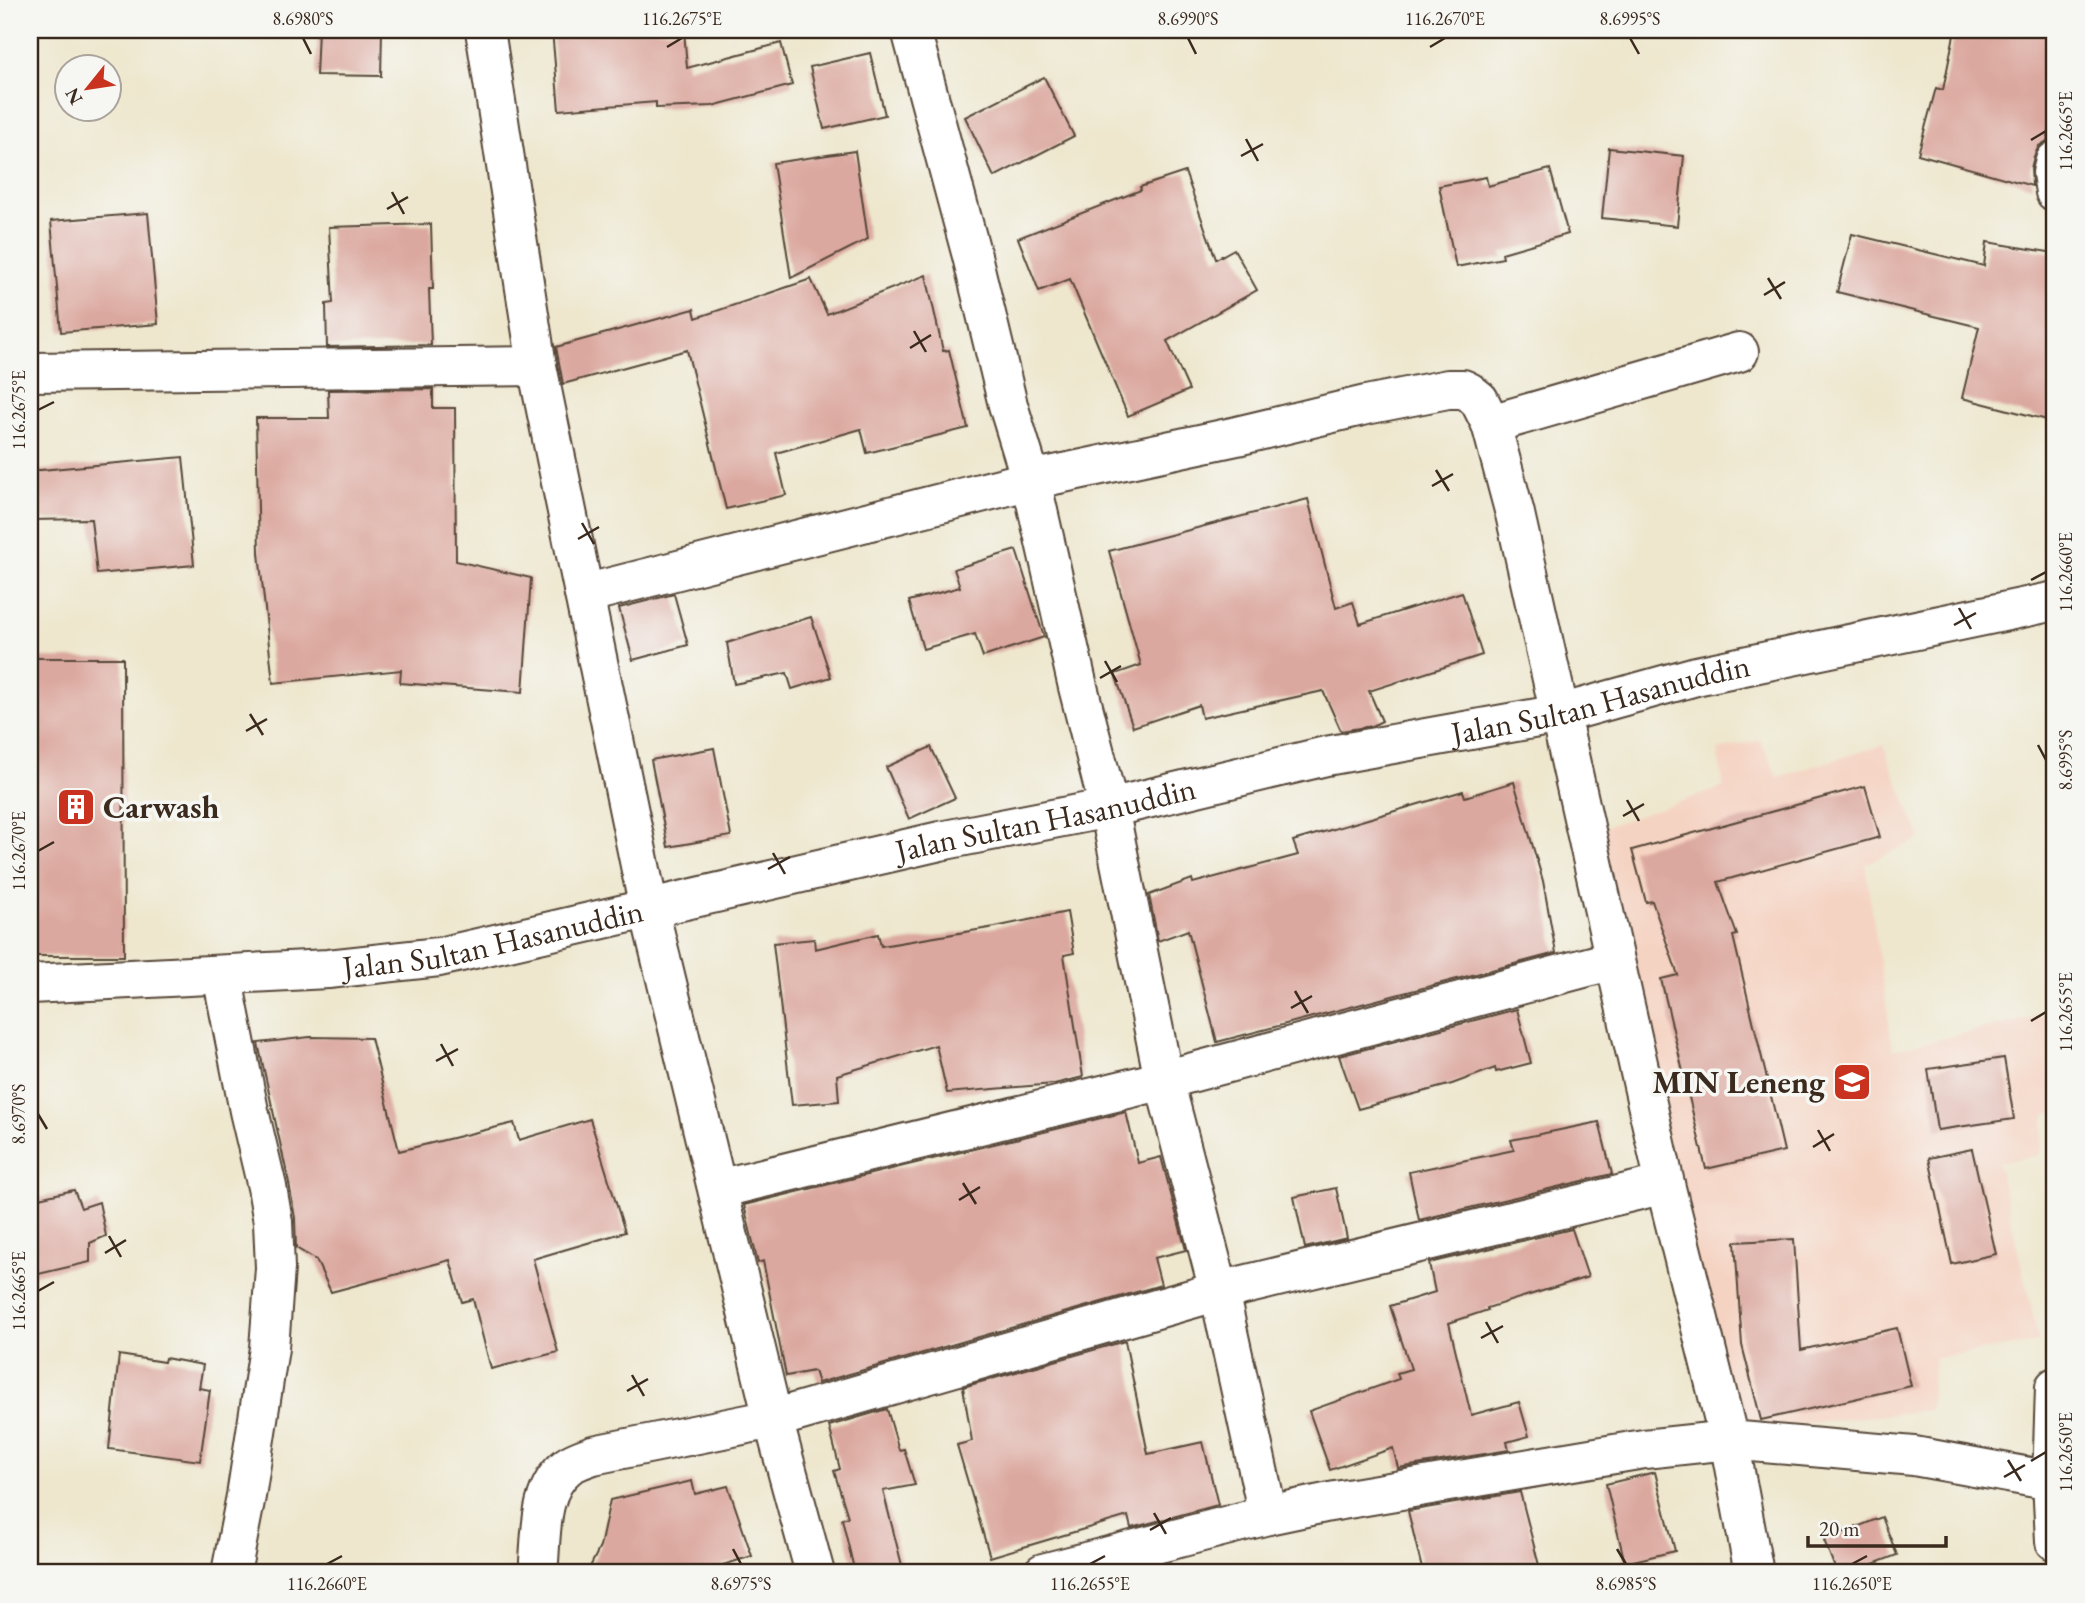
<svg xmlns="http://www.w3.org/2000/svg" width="2085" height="1603" font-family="'EB Garamond',serif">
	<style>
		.built { fill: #f5d3c2 }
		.building { fill: #dba89f }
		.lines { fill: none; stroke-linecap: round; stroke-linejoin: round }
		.minor-casing { stroke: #564638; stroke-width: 42 }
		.major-casing { stroke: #564638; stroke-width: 42 }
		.minor { stroke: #fff; stroke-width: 38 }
		.major { stroke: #fff; stroke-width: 38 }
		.ticks { fill: none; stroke: #3b2a1e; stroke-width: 2.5 }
		.labels { text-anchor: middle; stroke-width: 7; stroke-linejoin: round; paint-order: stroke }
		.street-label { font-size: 32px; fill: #3b2a1e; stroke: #f6f6f2 }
		.poi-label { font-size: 32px; font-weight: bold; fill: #3b2a1e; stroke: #f6f6f2; text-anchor: start }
		.neatline { fill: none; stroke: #3b2a1e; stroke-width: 2.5 }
		.ticks-label { font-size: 18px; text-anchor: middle; fill: #3b2a1e }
	</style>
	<rect width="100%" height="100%" fill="#f6f6f2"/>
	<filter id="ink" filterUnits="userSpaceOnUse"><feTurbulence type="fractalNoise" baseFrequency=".0143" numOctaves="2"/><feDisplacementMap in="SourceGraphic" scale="14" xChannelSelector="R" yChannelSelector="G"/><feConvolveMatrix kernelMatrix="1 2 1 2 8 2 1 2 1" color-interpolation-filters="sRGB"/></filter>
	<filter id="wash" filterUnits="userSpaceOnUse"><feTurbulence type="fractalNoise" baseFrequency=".00686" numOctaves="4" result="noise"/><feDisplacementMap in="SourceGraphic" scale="28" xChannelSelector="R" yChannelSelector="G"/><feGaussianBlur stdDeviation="1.57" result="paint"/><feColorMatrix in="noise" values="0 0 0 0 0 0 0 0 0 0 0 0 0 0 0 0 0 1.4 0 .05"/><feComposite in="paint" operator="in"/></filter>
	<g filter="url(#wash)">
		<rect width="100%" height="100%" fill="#eee7ce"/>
		<!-- built -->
		<polygon class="built" points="1760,740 1778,777 1883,745 1921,839 1865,864 1893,1050 2052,1013 2055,1033 2055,1113 2045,1114 2040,1155 1998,1163 2039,1342 1934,1358 1930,1410 1728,1432 1599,829 1724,787 1717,750"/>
		<g id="blocks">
			<!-- building -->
			<g class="building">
				<polygon points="318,30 382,30 381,76 316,75"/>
				<polygon points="552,30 684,30 687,68 781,43 792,85 712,106 656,108 656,102 559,110"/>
				<polygon points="1955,30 2055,30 2055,112 2047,141 2039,146 2034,156 2031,168 2032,186 1918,154 1936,88 1943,90"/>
				<polygon points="870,53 885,115 824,129 810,67"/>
				<polygon points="1044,77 1074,136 994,177 965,117"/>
				<polygon points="1609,148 1684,156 1677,226 1602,218"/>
				<polygon points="855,151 868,239 791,278 773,163"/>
				<polygon points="1550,169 1568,234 1502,253 1503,258 1456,267 1439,186 1486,177 1488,186"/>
				<polygon points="1185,172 1216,259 1234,249 1257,290 1167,341 1189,390 1128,416 1070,279 1039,291 1018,238 1141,190 1140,187"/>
				<polygon points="148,213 158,324 61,332 51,221"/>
				<polygon points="431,224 433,289 429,289 431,345 327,347 326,304 333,303 329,227"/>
				<polygon points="1852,234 1984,266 1987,242 2055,253 2055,422 1962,398 1979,327 1837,292"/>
				<polygon points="926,275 943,351 949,350 968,428 867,453 861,429 776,453 786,495 726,509 687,350 563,384 556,347 694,309 696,318 811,279 827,314"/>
				<polygon points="433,389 433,408 455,408 456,561 531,578 523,692 400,683 401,670 273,683 259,553 256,418 329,418 328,390"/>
				<polygon points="183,457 194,565 97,574 91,519 30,520 30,471"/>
				<polygon points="1308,499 1336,608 1353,602 1360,624 1462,592 1482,655 1369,691 1382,721 1372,726 1341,731 1323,691 1202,718 1199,705 1133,727 1115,674 1141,665 1109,551"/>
				<polygon points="1016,550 1044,637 983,657 975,634 923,649 909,601 960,587 954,569"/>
				<polygon points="674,594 688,645 633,660 619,608"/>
				<polygon points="811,617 831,677 792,689 787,673 734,684 727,643"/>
				<polygon points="30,658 123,658 124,956 30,956"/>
				<polygon points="931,747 955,798 909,819 886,767"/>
				<polygon points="714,748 731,836 668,847 651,760"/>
				<polygon points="1514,782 1543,881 1556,953 1217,1042 1188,930 1158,941 1149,895 1192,879 1193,883 1298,855 1293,841 1463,791 1465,797"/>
				<polygon points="1865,786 1880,837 1718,882 1737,935 1733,936 1784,1151 1706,1169 1661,979 1678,975 1652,901 1646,902 1632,850"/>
				<polygon points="1067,912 1074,953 1064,955 1083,1077 1054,1084 947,1093 936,1045 837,1075 839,1101 792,1105 773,943 814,939 815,949 878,934 881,946 995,927"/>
				<polygon points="1517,1009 1531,1063 1496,1072 1495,1068 1452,1084 1358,1109 1339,1056"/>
				<polygon points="310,1037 371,1038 399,1151 514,1123 519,1140 590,1119 625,1232 533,1259 558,1352 491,1369 473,1299 462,1302 450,1260 331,1292 316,1260 296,1248 295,1218 289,1183 258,1043"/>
				<polygon points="2004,1058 2014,1119 1937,1130 1928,1069"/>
				<polygon points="1126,1112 1138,1163 1161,1157 1186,1250 1154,1258 1161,1285 818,1383 814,1371 786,1376 763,1261 758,1263 744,1205"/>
				<polygon points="1599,1122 1612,1174 1419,1220 1409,1172 1514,1150 1511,1140"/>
				<polygon points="1972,1149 1996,1254 1952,1264 1929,1158"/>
				<polygon points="1336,1188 1347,1238 1305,1248 1294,1197"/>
				<polygon points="74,1190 81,1208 99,1202 106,1236 90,1243 90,1262 30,1276 30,1200"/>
				<polygon points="1572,1229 1588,1277 1487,1308 1488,1310 1449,1323 1471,1415 1519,1402 1529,1436 1507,1442 1509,1450 1398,1468 1393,1448 1330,1470 1309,1411 1399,1379 1397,1373 1411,1369 1390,1306 1435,1292 1429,1263"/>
				<polygon points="1794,1239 1801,1350 1897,1328 1911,1386 1761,1420 1742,1345 1735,1242"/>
				<polygon points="1125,1341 1148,1454 1203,1442 1218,1505 1131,1528 1128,1516 990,1557 957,1445 972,1441 963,1387"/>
				<polygon points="119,1355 164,1362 165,1358 203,1365 199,1388 210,1390 200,1461 109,1449"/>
				<polygon points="887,1409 899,1450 904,1449 915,1485 883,1491 904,1573 855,1573 842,1519 848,1517 834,1471 840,1469 829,1426"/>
				<polygon points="1655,1472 1675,1551 1625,1563 1606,1484"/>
				<polygon points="692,1481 695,1494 728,1486 752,1556 723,1565 725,1573 587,1573 600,1547 610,1500"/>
				<polygon points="1520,1492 1541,1573 1423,1573 1408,1511"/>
				<polygon points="1882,1517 1897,1555 1849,1573 1837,1573 1824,1540"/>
			</g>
		</g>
	</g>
	<g filter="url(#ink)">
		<use href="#blocks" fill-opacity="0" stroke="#564638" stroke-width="2"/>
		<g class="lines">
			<defs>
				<g id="minor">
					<polyline points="485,30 537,366 649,909 773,1419 815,1573"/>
					<polyline points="911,30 972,256 1008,405 1031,480 1078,687 1109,808 1164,1080 1219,1291 1268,1515 1043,1573"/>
					<polyline points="2055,161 2052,173 2055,192"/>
					<polyline points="1739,352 1491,424 1515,514 1665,1184 1729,1440 1914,1456 2052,1481 2055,1541"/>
					<polyline points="30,372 537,366"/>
					<polyline points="584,594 1031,480 1237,436 1366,405 1448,389 1463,389 1469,392 1479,400 1491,424"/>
					<polyline points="222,975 249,1111 267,1187 273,1222 275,1268 269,1348 246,1496 231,1573"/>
					<polyline points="718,1189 1164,1080 1614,960"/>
					<polyline points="2052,1481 2055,1387"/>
					<polyline points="1268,1515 1330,1502 1644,1449 1729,1440 1754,1573"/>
					<path d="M538,1573C542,1538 537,1490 568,1466C575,1461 585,1458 593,1455L773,1419L1219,1291L1665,1184"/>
				</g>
				<g id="major">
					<path id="s1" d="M30,984L328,969L439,957L940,841L1109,808L1326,756L1560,714L1696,676L2055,601"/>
				</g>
			</defs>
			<!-- minor casing -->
			<use href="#minor" class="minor-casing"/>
			<!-- major casing -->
			<use href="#major" class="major-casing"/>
			<!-- minor -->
			<use href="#minor" class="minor"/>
			<!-- major -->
			<use href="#major" class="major"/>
		</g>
	</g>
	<!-- ticks -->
	<path class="ticks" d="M303,38L311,54M1188,38L1196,54M1630,38L1639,54M667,47L682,38M1430,47L1445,38M1246,139L1258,161M2031,140L2046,131M1241,156L1263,144M392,192L404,214M387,209L408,197M1768,278L1781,299M1764,295L1785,282M914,331L926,352M910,348L931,335M38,410L54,402M1436,470L1449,491M1432,486L1453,474M582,523L594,544M578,539L599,527M2031,580L2046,572M1959,608L1971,629M1954,625L1976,613M1105,661L1117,682M1100,678L1121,666M250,714L263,735M246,731L267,719M2038,745L2046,760M1627,800L1639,821M1623,816L1644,804M38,851L54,842M773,853L785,874M768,869L790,857M1295,991L1308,1013M1291,1008L1312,996M2031,1021L2046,1012M441,1044L453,1066M436,1061L458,1049M38,1114L47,1129M1818,1130L1830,1151M1813,1147L1834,1134M963,1183L976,1204M959,1200L980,1187M109,1236L121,1257M105,1253L126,1240M38,1291L54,1282M1486,1322L1498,1343M1481,1338L1503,1326M632,1375L644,1396M627,1391L648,1379M2008,1460L2021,1481M2031,1461L2046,1452M2004,1477L2025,1465M1154,1513L1166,1534M1150,1530L1171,1518M733,1549L741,1564M1617,1549L1626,1564M327,1564L342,1556M1090,1564L1105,1556M1852,1564L1867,1556"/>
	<!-- icons -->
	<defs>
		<symbol id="building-square" viewBox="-11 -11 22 22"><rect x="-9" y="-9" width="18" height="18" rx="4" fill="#c8321e" stroke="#f6f6f2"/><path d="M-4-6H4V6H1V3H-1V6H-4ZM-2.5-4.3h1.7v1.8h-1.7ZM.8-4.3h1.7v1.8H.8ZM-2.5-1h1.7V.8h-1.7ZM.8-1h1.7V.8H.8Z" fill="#fff"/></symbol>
		<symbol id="school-square" viewBox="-11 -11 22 22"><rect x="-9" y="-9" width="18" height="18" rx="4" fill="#c8321e" stroke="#f6f6f2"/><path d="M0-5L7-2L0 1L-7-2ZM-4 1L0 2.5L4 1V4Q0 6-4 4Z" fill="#fff"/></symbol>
	</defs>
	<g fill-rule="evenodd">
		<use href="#building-square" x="54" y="785" width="44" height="44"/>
		<use href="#school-square" x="1830" y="1060" width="44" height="44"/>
	</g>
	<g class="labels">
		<!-- street labels -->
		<g class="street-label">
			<text dy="11" stroke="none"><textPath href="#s1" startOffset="1600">Jalan Sultan Hasanuddin</textPath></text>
			<text dy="11" stroke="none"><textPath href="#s1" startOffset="1032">Jalan Sultan Hasanuddin</textPath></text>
			<text dy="11" stroke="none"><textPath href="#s1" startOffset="466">Jalan Sultan Hasanuddin</textPath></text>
		</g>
		<!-- poi labels -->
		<g class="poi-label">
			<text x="103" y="818">Carwash</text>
			<text x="1825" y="1093" text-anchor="end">MIN Leneng</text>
		</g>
	</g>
	<!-- margin -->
	<rect width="2085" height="1603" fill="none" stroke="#f6f6f2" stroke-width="77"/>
	<!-- north arrow -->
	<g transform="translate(88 88) rotate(240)"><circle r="33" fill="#f6f6f2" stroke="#aba49d" stroke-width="2"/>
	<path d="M0-5L12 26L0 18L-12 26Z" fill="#c8321e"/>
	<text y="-10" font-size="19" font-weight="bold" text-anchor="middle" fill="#3b2a1e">N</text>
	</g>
	<!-- scale -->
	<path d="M1808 1536v10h138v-10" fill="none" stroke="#3b2a1e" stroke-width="3.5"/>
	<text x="1819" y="1536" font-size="21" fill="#3b2a1e" stroke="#f6f6f2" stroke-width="5" paint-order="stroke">20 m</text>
	<rect x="38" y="38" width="2008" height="1526" class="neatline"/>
	<g class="ticks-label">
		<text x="303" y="25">8.6980°S</text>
		<text x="682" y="25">116.2675°E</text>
		<text x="1188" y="25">8.6990°S</text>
		<text x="1445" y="25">116.2670°E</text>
		<text x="1630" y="25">8.6995°S</text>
		<text transform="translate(2066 131) rotate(-90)" y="6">116.2665°E</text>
		<text transform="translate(19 410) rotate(-90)" y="6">116.2675°E</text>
		<text transform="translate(2066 572) rotate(-90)" y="6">116.2660°E</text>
		<text transform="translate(2066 760) rotate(-90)" y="6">8.6995°S</text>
		<text transform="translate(19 851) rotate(-90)" y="6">116.2670°E</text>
		<text transform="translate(2066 1012) rotate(-90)" y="6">116.2655°E</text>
		<text transform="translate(19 1114) rotate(-90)" y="6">8.6970°S</text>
		<text transform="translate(19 1291) rotate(-90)" y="6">116.2665°E</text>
		<text transform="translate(2066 1452) rotate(-90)" y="6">116.2650°E</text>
		<text x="327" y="1590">116.2660°E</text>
		<text x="741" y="1590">8.6975°S</text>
		<text x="1090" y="1590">116.2655°E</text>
		<text x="1626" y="1590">8.6985°S</text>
		<text x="1852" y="1590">116.2650°E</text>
	</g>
</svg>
